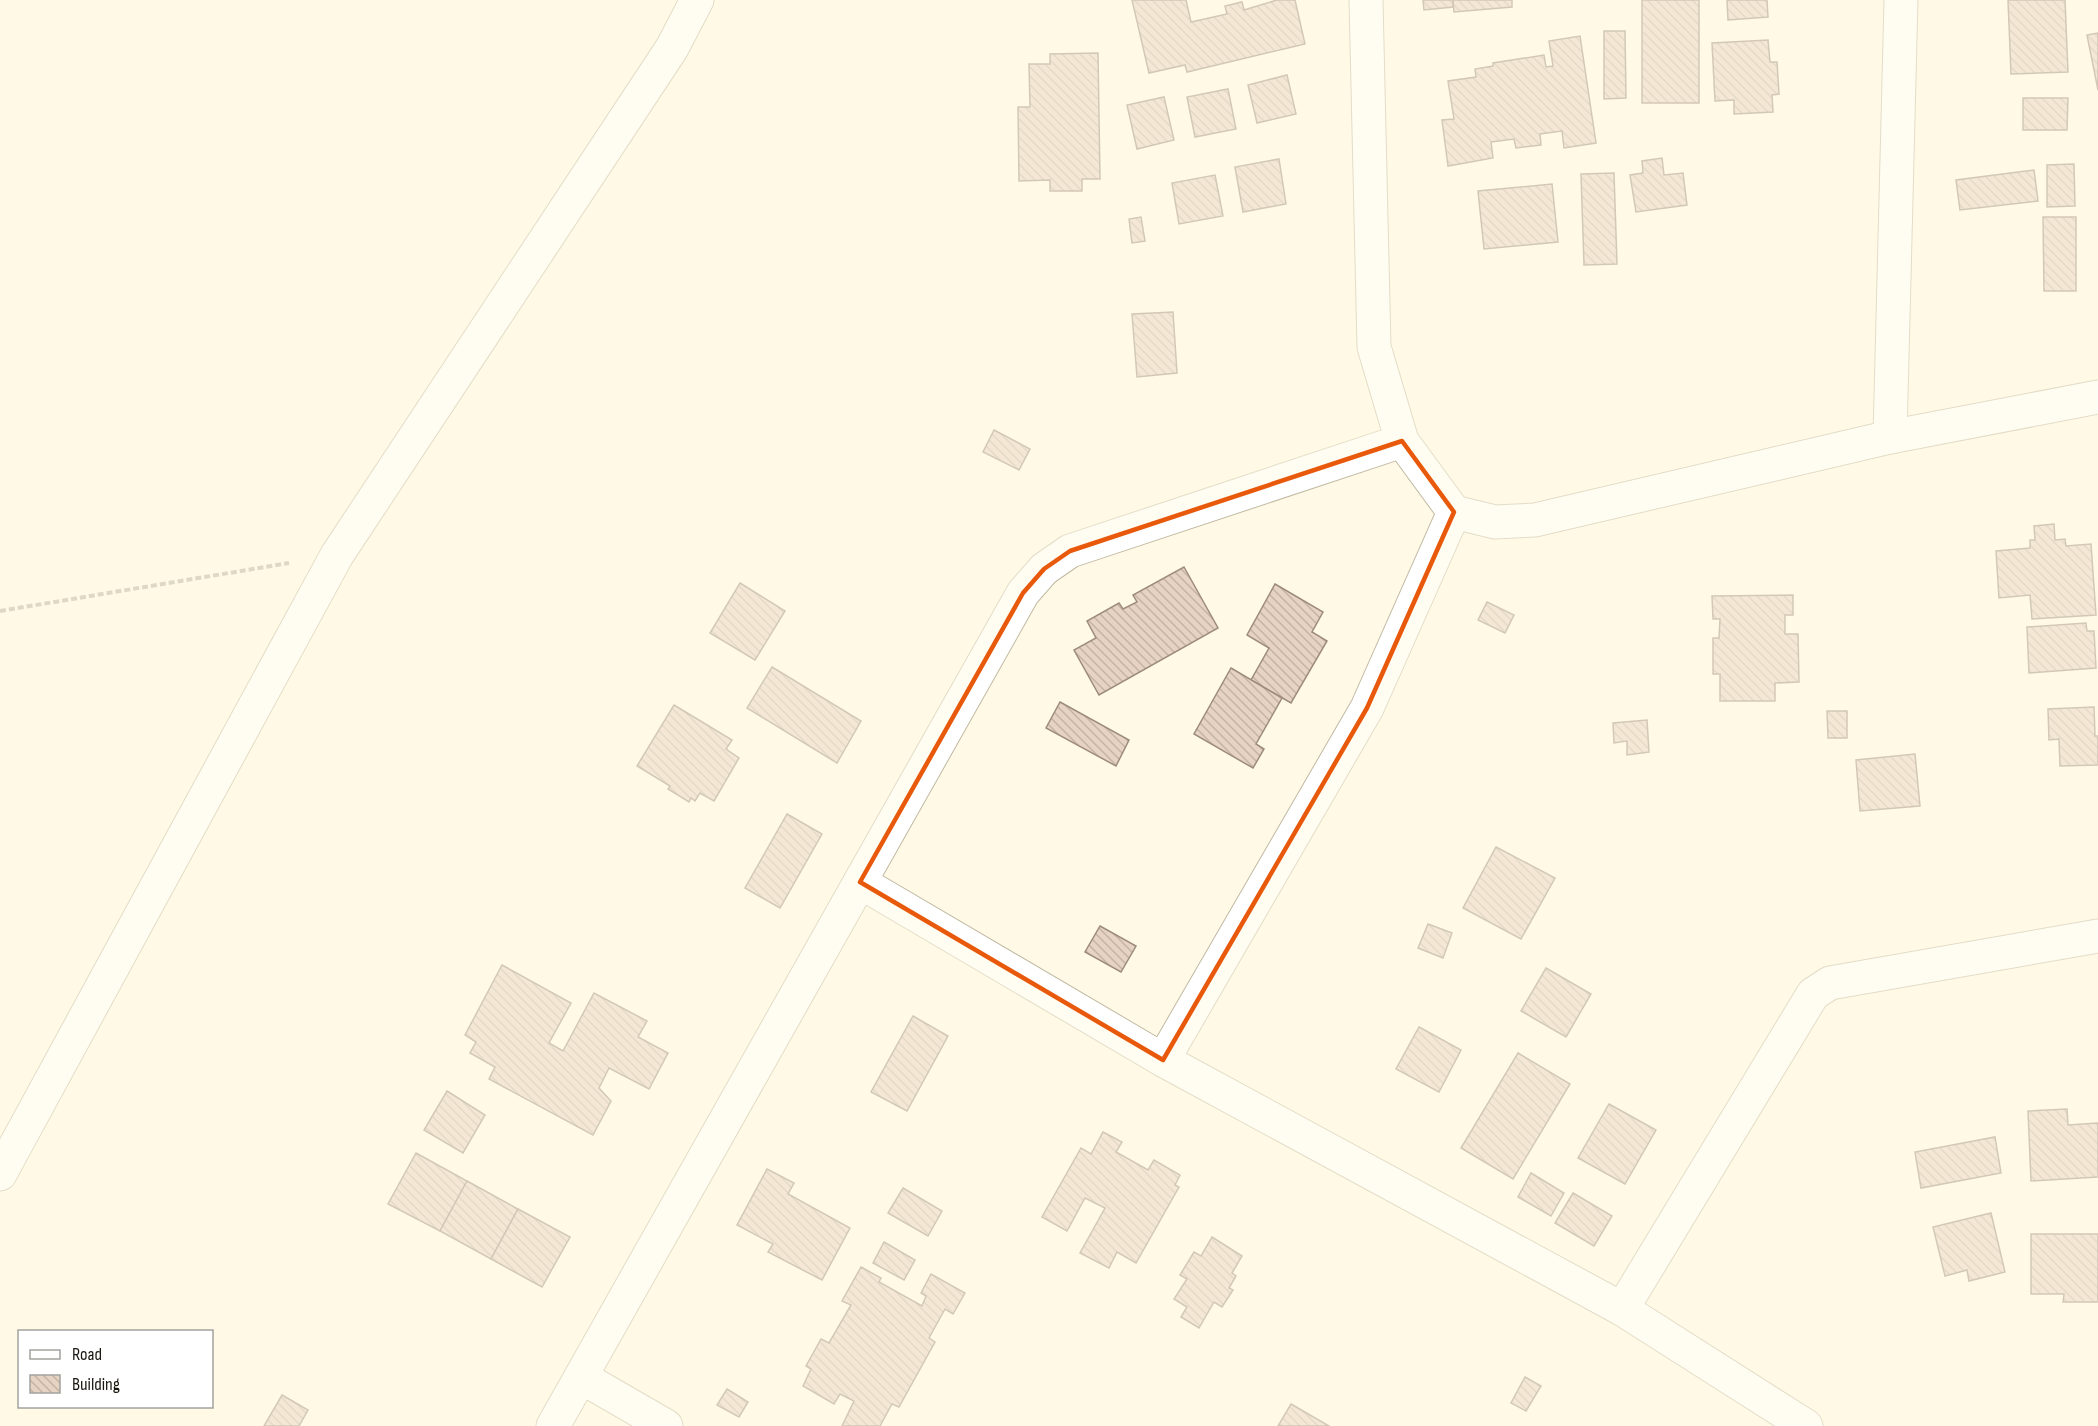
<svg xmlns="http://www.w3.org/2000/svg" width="2098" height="1426" font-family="'Sofia Sans Condensed',sans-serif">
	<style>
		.building { fill: url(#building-back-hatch); stroke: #9d8c7c; stroke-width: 1.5 }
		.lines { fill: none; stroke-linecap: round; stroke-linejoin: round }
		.street-casing { stroke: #c0baa3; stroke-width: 35 }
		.path { stroke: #b6b1a1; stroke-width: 4; stroke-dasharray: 6 3; stroke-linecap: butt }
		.street { stroke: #fff; stroke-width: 33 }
		.marked { fill: none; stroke: #e8590c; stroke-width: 4.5; stroke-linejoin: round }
	</style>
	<defs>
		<pattern id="building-back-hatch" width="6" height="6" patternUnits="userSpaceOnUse" patternTransform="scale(1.5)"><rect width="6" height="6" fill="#e6d3c1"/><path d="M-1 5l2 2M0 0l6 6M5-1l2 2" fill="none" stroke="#c5b4a5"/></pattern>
	</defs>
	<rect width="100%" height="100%" fill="#fff9e6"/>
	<!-- building -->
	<g class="building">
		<polygon points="1132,0 1186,0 1191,22 1227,14 1225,6 1242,2 1244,10 1277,0 1295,0 1305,44 1187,72 1185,65 1149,73"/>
		<polygon points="1423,0 1453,0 1453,7 1424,10"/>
		<polygon points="1453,0 1512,0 1512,7 1454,12"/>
		<rect x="1642" y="0" width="57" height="103"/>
		<polygon points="1727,0 1767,0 1768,17 1728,20"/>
		<polygon points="2008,0 2065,0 2068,72 2011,74"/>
		<polygon points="1604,31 1625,31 1626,98 1604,99"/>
		<polygon points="2098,33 2098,90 2087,35"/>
		<polygon points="1580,36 1596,143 1564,148 1562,131 1540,134 1541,145 1516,148 1514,139 1491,142 1493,158 1448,166 1442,120 1454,119 1448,81 1476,77 1475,69 1493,66 1493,63 1544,55 1546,67 1553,66 1549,41"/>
		<polygon points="1768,40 1770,62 1777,62 1779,94 1772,95 1773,112 1734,114 1734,100 1715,101 1712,43"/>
		<polygon points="1098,53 1100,179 1082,179 1082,191 1050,191 1050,180 1019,181 1018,107 1030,107 1029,64 1050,64 1050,54"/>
		<polygon points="1287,75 1296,114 1257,123 1248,85"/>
		<polygon points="1228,89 1236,129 1195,137 1187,97"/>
		<polygon points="1164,97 1174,140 1137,149 1127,105"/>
		<polygon points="2023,98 2068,98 2067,130 2023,130"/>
		<polygon points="1662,158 1664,175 1683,173 1687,205 1636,212 1630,175 1643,173 1642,161"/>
		<polygon points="1279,159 1286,204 1243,212 1235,167"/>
		<polygon points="2074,164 2075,206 2047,207 2047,165"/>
		<polygon points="2034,170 2038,201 1960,210 1956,180"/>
		<polygon points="1614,173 1617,264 1584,265 1581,174"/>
		<polygon points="1215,175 1223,216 1179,224 1172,183"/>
		<polygon points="1552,184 1558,242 1484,249 1478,191"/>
		<polygon points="1141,217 1145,241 1132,243 1129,219"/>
		<polygon points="2043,217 2076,217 2076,291 2044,291"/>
		<polygon points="1173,312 1177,373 1137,377 1132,314"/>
		<polygon points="994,430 1030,449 1019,470 983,452"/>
		<polygon points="2054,524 2055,540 2065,539 2066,546 2091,544 2096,615 2032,619 2030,595 1999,598 1996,551 2030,548 2030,540 2035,540 2034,526"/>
		<polygon points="1184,567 1218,628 1099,695 1074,650 1096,638 1087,621 1119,603 1123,609 1137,602 1133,595"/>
		<polygon points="740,583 785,611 755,660 710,633"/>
		<polygon points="1275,584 1323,612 1312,632 1327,641 1291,703 1251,680 1269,648 1247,635"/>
		<polygon points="1793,595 1793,615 1785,615 1785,634 1798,634 1799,682 1775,683 1775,701 1720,701 1720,674 1713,674 1713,638 1719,638 1720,619 1713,619 1712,596"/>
		<polygon points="1487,602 1514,615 1505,633 1478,620"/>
		<polygon points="2086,623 2087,631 2094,631 2096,668 2029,673 2027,627"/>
		<polygon points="772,667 861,721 837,763 747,708"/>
		<polygon points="1231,668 1282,698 1256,744 1264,749 1253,768 1194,734"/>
		<polygon points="1060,702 1129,740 1116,766 1046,728"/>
		<polygon points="674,705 732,740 726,749 739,758 714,801 700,793 695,801 691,798 689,802 668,789 670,786 637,766"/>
		<polygon points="2094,707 2095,736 2098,736 2098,765 2060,766 2059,739 2049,740 2048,709"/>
		<polygon points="1827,711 1847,711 1847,738 1828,738"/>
		<polygon points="1647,720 1649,752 1627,755 1627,741 1614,743 1613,723"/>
		<polygon points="1915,754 1920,806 1860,811 1856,760"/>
		<polygon points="787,814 822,834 780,908 745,888"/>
		<polygon points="1496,847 1555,878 1521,939 1463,908"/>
		<polygon points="1428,924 1452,933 1443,958 1418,948"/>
		<polygon points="1100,926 1136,946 1121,972 1085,952"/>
		<polygon points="502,965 571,1003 549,1043 563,1051 594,993 647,1021 638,1037 668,1053 649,1089 609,1068 599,1088 611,1101 593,1135 489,1079 495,1067 470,1053 476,1042 465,1035"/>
		<polygon points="1546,968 1591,994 1566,1037 1521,1011"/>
		<polygon points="913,1016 948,1036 907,1111 871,1092"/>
		<polygon points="1419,1027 1461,1050 1439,1092 1396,1069"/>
		<polygon points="1518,1053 1570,1084 1513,1179 1461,1148"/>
		<polygon points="447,1091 485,1115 463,1153 424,1130"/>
		<polygon points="1609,1104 1656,1130 1625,1184 1578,1158"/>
		<polygon points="2067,1109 2068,1125 2098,1123 2098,1177 2031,1181 2028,1111"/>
		<polygon points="1103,1132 1122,1142 1116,1152 1148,1170 1154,1160 1180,1175 1175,1185 1179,1187 1136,1263 1117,1252 1109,1268 1080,1253 1105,1208 1085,1198 1067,1231 1042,1217 1081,1148 1091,1154"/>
		<polygon points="1995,1137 2001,1173 1921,1188 1915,1152"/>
		<polygon points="416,1153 467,1181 440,1231 388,1204"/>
		<polygon points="767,1169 794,1183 788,1194 850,1228 822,1280 768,1252 773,1244 737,1225"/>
		<polygon points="1531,1173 1564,1193 1551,1216 1518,1197"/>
		<polygon points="467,1181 518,1209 491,1259 440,1231"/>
		<polygon points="903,1188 942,1211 928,1236 888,1213"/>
		<polygon points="1573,1193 1612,1216 1594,1246 1555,1223"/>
		<polygon points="518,1209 570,1237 542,1287 491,1259"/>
		<polygon points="1991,1213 2005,1272 1969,1281 1967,1270 1945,1276 1933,1227"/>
		<polygon points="2031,1234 2098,1234 2098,1302 2063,1302 2064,1294 2031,1294"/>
		<polygon points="1212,1237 1242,1256 1232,1273 1236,1276 1229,1288 1233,1290 1222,1307 1214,1302 1199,1328 1181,1317 1187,1307 1174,1299 1187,1279 1180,1275 1194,1252 1201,1256"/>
		<polygon points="884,1242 915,1260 904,1280 873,1263"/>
		<polygon points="861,1267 881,1278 879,1282 922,1306 926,1296 921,1293 931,1274 965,1293 953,1314 945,1309 929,1338 935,1342 899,1407 892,1404 880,1426 842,1426 854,1401 840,1394 834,1404 803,1386 811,1369 806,1366 821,1339 829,1343 851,1305 842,1301"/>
		<polygon points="1525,1377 1541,1386 1526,1411 1511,1403"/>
		<polygon points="727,1389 748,1402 739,1417 717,1405"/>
		<polygon points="282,1395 308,1410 299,1426 264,1426"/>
		<polygon points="1291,1404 1329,1426 1278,1426"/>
	</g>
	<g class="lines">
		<defs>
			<g id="street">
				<polyline points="1366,0 1374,347 1402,441 1454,512 1495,522 1535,520 1890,437 2098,397"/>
				<polyline points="1890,437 1901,0"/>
				<polyline points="860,882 1163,1060 1622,1309 1806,1426"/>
				<polyline points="1163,1060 1367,708 1454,512"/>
				<polyline points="0,1174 337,555 672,48 697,0"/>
				<polyline points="1622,1309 1813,994 1830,983 2098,936"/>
				<polyline points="581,1377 666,1426"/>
				<polyline points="553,1426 1023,593 1044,569 1070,551 1402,441"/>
			</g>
		</defs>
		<!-- street casing -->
		<use href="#street" class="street-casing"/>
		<!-- path -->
		<polyline class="path" points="0,611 289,563"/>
		<!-- street -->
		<use href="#street" class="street"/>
	</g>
	<!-- marked area -->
	<path d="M0 0H2098V1426H0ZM1402,441L1454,512L1367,708L1163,1060L860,882L1023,593L1044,569L1070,551Z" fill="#fff9e6" fill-opacity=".55" fill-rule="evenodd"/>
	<path class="marked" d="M1402,441L1454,512L1367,708L1163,1060L860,882L1023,593L1044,569L1070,551Z"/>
	<!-- legend -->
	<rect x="18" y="1330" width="195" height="78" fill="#ffffff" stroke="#a3a29f" stroke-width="1.5"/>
	<rect x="30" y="1350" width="30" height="9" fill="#ffffff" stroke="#a3a29f" stroke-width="1.5"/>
	<text x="72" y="1360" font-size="18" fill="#19160e">Road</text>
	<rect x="30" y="1375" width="30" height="18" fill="url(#building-back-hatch)" stroke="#a3a29f" stroke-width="1.5"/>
	<text x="72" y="1390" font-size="18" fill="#19160e">Building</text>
</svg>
